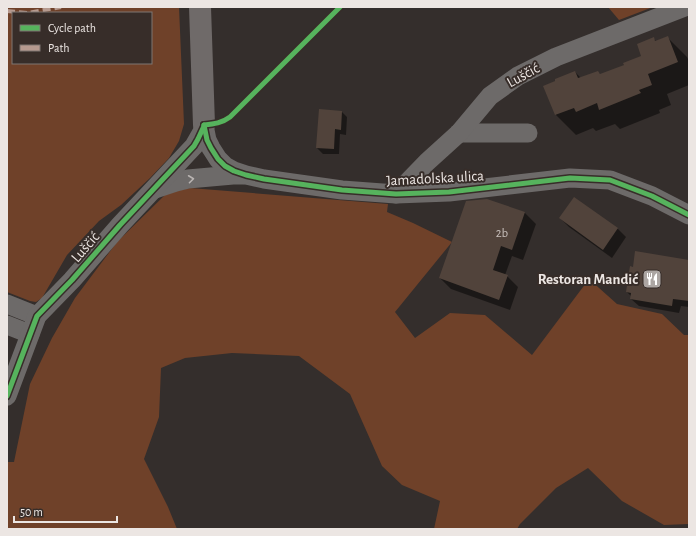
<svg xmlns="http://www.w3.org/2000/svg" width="696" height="536" font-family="'Alegreya Sans',sans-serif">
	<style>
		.green { fill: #6f4129; fill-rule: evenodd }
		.shadow { fill: #0007 }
		.building { fill: #51433b }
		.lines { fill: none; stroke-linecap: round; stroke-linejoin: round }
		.minor { stroke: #6d6a69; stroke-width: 19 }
		.major { stroke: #6f6a69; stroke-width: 22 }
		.quiet { stroke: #b69a8f; stroke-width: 4; stroke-dasharray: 8 4; stroke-linecap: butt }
		.cycleway-casing { stroke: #372d29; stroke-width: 8 }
		.cycleway { stroke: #56b35d; stroke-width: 5 }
		.oneway { stroke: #b9b4b2 }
		.labels { text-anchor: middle; stroke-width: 4; stroke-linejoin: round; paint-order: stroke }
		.number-label { font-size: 13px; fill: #c5bdb9 }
		.street-label { font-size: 15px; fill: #ece6e3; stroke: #372d29 }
		.poi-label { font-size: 15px; font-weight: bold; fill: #ece6e3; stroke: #372d29; text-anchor: end }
	</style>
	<rect width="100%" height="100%" fill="#342e2c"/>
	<!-- green -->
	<g class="green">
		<path d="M7,7H179L184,124L179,141L169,158L150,178L121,205L99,221L67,255L42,298L36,302L30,301L7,292ZM13,13H151V63H13Z"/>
		<polygon points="608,7 653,7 619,20"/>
		<polygon points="190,188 388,204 387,212 413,223 452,242 395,312 415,338 450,313 485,315 532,355 589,279 617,304 662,314 684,335 689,335 689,524 664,525 622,501 588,468 556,488 520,524 517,529 434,529 440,501 402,485 382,466 350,394 299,356 232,353 185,358 161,368 159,417 144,459 168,507 177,529 7,529 7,462 14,462 30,384 52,338 75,298 117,242 167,193"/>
	</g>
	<!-- shadow -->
	<g class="shadow">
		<polygon points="667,37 687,57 689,61 689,85 667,94 671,105 659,110 660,113 620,129 615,124 596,131 593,128 576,135 556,115 545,86 575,72 581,78 598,72 601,75 625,65 642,56 653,39 656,41"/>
		<polygon points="342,112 347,117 346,135 340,134 339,154 323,154 317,148"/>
		<polygon points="574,198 618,229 626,237 612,258 569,227 560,218"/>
		<polygon points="487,200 525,213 536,224 523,260 512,256 505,275 507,276 518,287 510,310 451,289 440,278"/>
		<polygon points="689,278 689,307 681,306 679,313 639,306 631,299 632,297 627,292"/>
	</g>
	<!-- building -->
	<g class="building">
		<polygon points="668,36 678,62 648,74 652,85 639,90 641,93 599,110 597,103 576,112 574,108 555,115 543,86 555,81 555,79 575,71 578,78 598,71 600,74 624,65 623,63 641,56 637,44 654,37 655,41"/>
		<polygon points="319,109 342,111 341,130 335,129 334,149 316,148"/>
		<polygon points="574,197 618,228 603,250 559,218"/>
		<polygon points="487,199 525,212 512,250 501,246 493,270 508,275 499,300 439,278 466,201"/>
		<polygon points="635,251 689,260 689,301 673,299 672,306 630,299 631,293 626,292 630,266 633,267"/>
	</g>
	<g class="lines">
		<!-- minor -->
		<g class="minor">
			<polyline points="204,125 207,140 211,148 218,159 225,166 234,171 246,175 264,179 342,190 396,194 449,192 570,178 610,180 652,196 689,215"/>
			<polyline points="459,133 528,133"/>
			<polyline points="155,189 176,182 188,179 233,175 243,175"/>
			<polyline points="396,194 427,162 459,133 490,96 518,76 556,57 685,7"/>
			<polyline points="7,304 37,316"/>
			<polyline points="7,325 30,334"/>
			<polyline points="7,396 37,316 72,280 120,225 194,146 202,132 204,125"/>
		</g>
		<!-- major -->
		<polyline class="major" points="200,7 204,125"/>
		<!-- quiet -->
		<polyline class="quiet" points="7,11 28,13 61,7"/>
		<defs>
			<g id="cycleway">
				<polyline points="204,125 207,140 211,148 218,159 225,166 234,171 246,175 264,179 342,190 396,194 449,192 570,178 610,180 652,196 689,215"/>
				<path d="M204,125C214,124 222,123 230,117L340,7"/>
				<polyline points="7,396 37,316 72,280 120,225 194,146 198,139 204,126"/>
			</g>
		</defs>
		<!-- cycleway casing -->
		<use href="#cycleway" class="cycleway-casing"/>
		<!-- cycleway -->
		<use href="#cycleway" class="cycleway"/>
	</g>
	<!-- one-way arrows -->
	<defs><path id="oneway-chevron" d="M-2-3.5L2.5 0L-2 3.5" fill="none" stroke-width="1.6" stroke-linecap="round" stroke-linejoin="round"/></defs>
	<use class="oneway" href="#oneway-chevron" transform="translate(191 179) rotate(-7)"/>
	<!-- icons -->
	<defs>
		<symbol id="restaurant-square" viewBox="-11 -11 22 22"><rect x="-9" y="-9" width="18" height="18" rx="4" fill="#aca6a3" stroke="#372d29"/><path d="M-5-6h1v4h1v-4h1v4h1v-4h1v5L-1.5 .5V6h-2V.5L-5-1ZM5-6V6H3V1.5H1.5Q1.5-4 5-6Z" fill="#fff"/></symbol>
	</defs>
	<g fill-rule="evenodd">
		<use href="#restaurant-square" x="641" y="268" width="22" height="22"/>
	</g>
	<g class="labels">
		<!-- number labels -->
		<g class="number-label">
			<text x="502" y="237">2b</text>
		</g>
		<!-- street labels -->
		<g class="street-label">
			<text transform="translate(523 75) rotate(-29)" y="5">Luščić</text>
			<text transform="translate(435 178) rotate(-3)" y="5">Jamadolska ulica</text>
			<text transform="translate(85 247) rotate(-49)" y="5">Luščić</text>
		</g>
		<!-- poi labels -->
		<g class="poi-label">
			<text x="638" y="284">Restoran Mandić</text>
		</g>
	</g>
	<!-- border -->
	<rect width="696" height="536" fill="none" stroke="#ece6e3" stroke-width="16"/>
	<!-- legend -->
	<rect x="12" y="12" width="140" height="52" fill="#372d29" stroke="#7f7773"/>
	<rect x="20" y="25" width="20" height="6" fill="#56b35d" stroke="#7f7773"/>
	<text x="48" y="32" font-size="12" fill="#ece6e3">Cycle path</text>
	<rect x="20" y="45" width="20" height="6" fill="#b69a8f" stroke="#7f7773"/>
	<text x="48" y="52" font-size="12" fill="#ece6e3">Path</text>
	<!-- scale -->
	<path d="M14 516v6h103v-6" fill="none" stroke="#ece6e3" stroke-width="2"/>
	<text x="20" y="516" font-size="12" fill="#ece6e3" stroke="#372d29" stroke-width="3" paint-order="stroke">50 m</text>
</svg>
